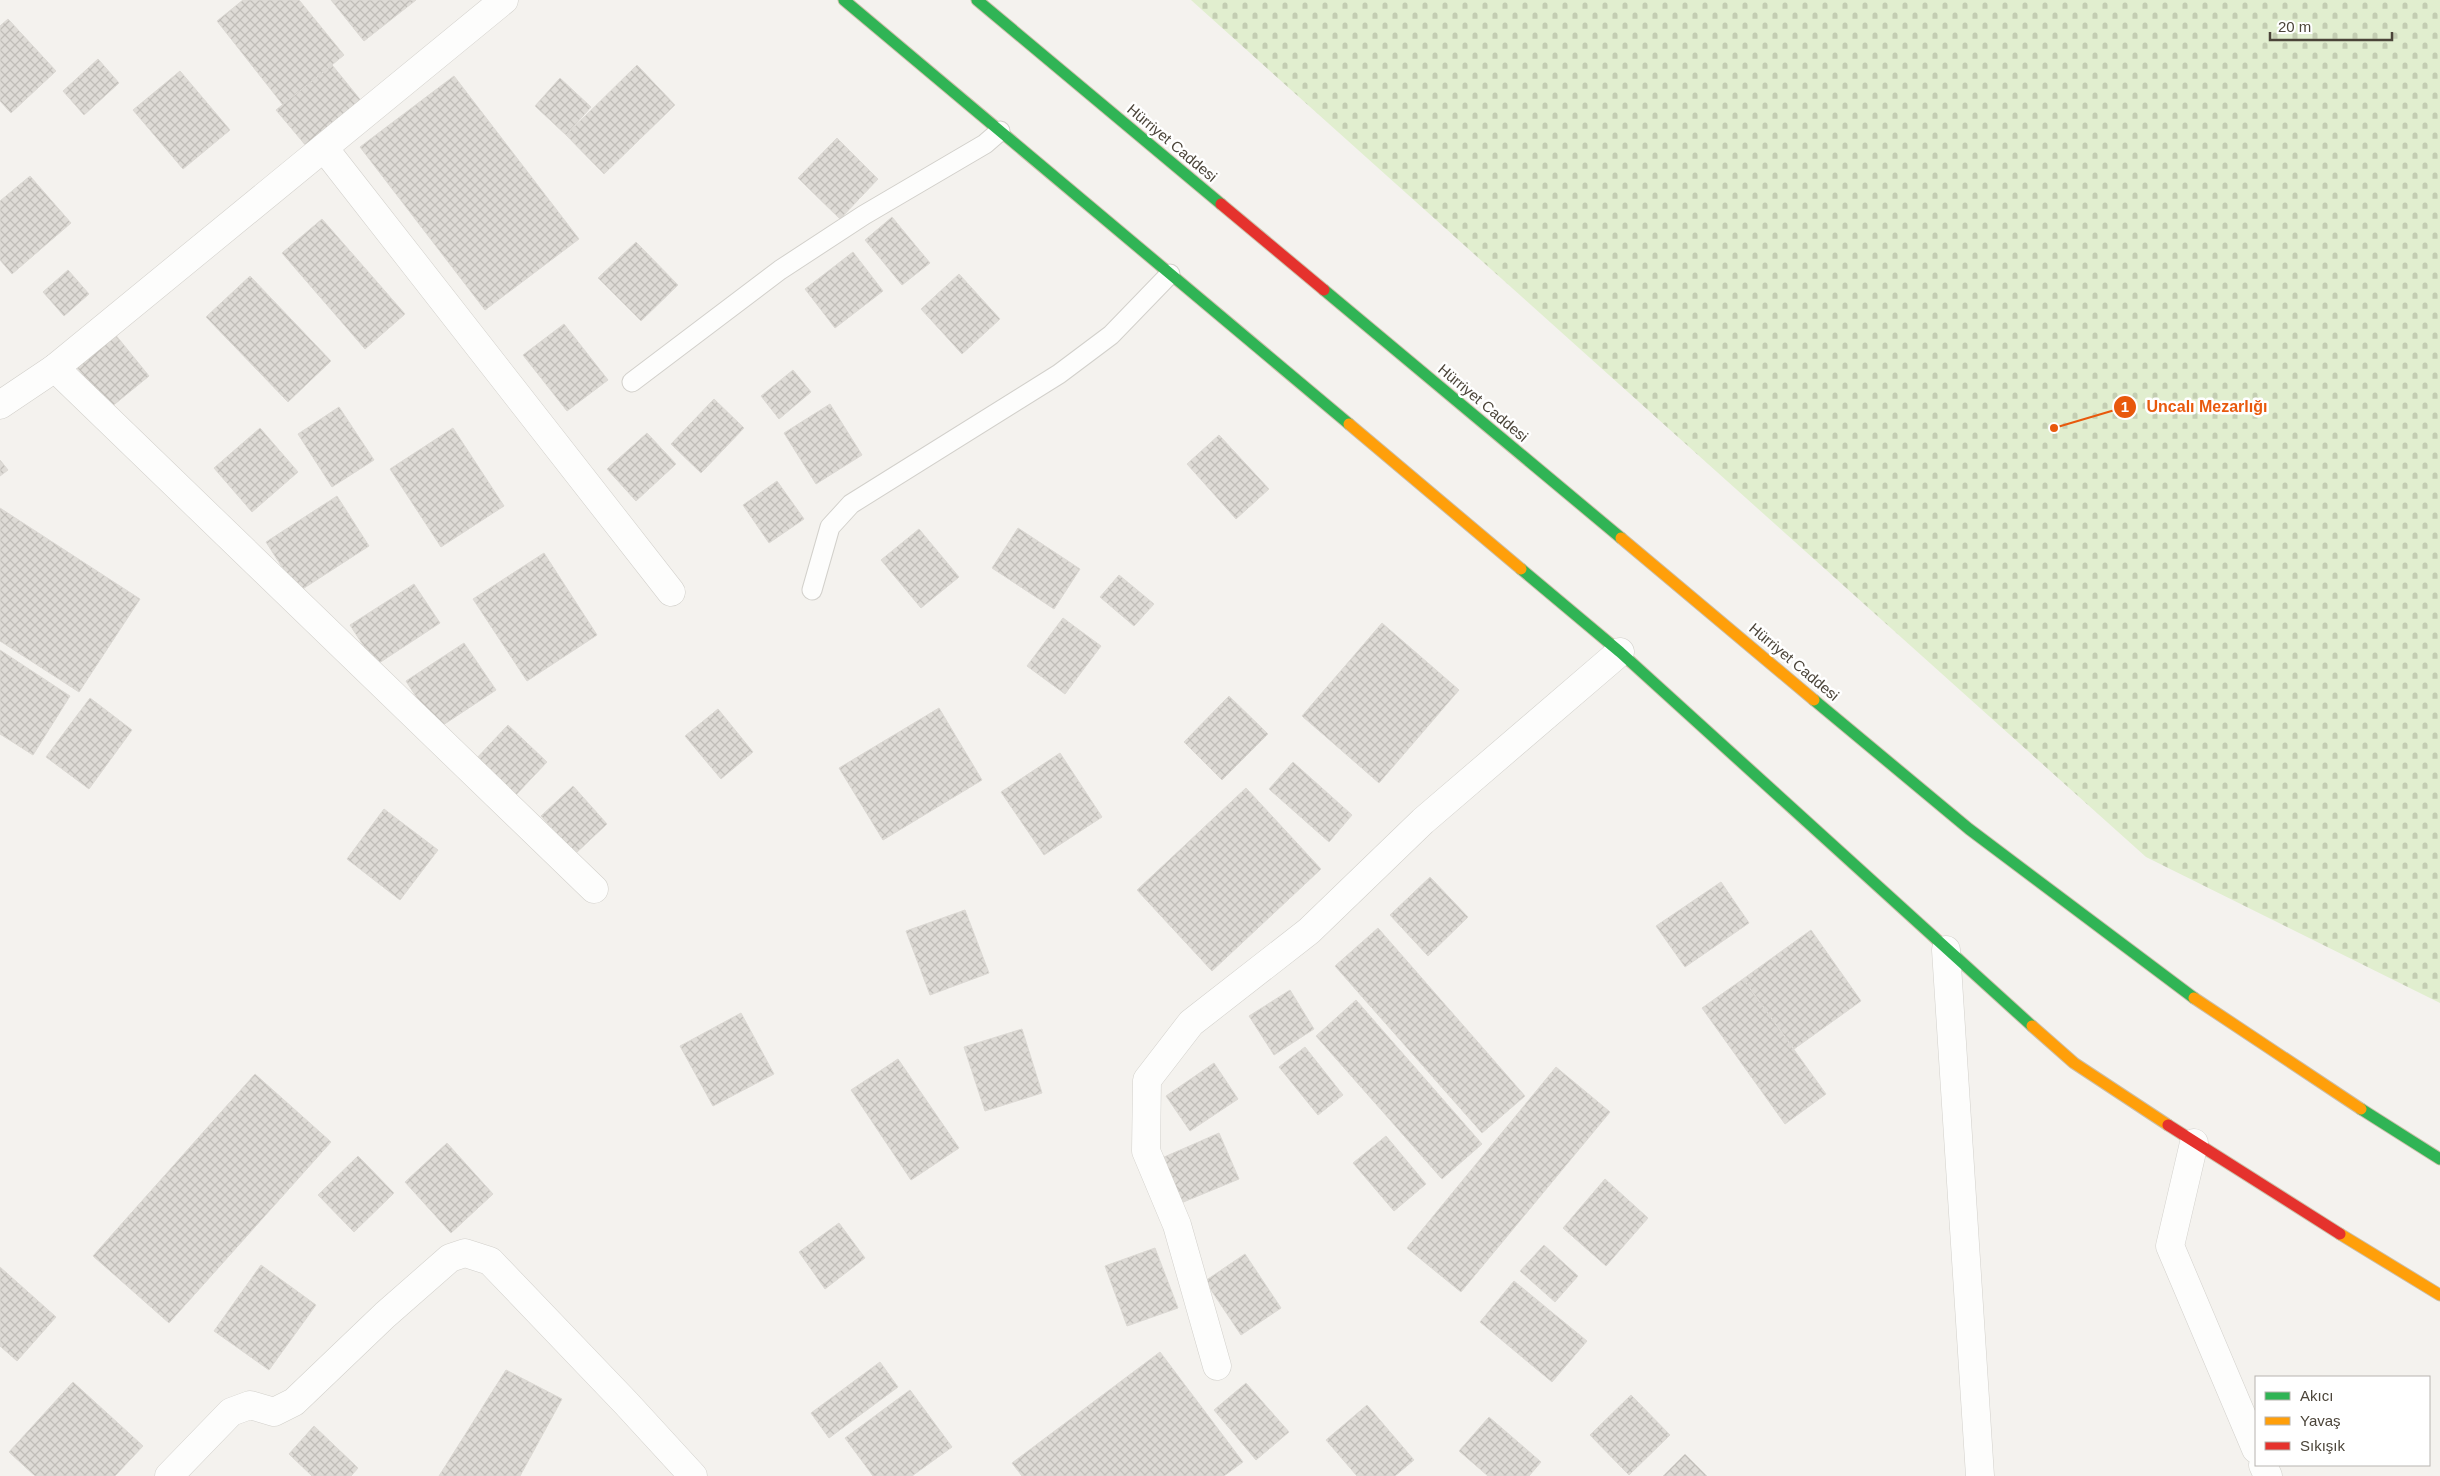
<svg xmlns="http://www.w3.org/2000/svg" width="2440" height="1476" font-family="Arial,sans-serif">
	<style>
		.cemetery { fill: url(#cemetery-stones) }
		.building { fill: url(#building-cross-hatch); stroke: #dcd9d4 }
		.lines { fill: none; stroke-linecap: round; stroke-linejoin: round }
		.lane-casing { stroke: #d2d0cb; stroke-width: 21 }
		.street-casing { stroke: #d2d0cb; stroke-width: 29 }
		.fast-casing { stroke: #ccbfa9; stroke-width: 13 }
		.slow-casing { stroke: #ccbfa9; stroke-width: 13 }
		.jam-casing { stroke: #ccbfa9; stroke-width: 13 }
		.lane { stroke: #fdfdfc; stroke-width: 19 }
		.street { stroke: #fdfdfc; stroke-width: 28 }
		.fast { stroke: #30b455; stroke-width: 11 }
		.slow { stroke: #ff9f0a; stroke-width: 11 }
		.jam { stroke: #e5322d; stroke-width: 11 }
		.labels { text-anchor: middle; stroke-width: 5; stroke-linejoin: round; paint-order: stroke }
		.street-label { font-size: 15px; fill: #4b4439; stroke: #fff }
		.leader { fill: none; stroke: #e8590c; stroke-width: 2 }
		.callout-dot { fill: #e8590c; stroke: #fff; stroke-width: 2 }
		.mark-label { font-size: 15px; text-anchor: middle; font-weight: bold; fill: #fff }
		.callout-label { font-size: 16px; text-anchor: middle; font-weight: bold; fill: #e8590c; stroke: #fff; stroke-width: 5; stroke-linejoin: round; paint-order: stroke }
	</style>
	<defs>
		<pattern id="cemetery-stones" width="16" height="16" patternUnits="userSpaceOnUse" patternTransform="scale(1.25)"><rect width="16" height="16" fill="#e1eecf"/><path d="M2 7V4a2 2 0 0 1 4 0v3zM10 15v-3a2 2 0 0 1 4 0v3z" fill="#c3cdb2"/></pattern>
		<pattern id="building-cross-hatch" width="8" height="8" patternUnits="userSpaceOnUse" patternTransform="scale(1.25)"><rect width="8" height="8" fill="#dedbd6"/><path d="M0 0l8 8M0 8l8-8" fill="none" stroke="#c0bdb8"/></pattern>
	</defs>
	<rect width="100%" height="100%" fill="#f4f2ee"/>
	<!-- cemetery -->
	<polygon class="cemetery" points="1191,0 2440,0 2440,1003 2146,857"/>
	<!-- building -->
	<g class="building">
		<polygon points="243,0 299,0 344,55 283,105 217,21"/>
		<polygon points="331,0 416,0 364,41"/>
		<polygon points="8,19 56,71 11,113 0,101 0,26"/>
		<polygon points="98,59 119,83 84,115 63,91"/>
		<polygon points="332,65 363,103 307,147 276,110"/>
		<polygon points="637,65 675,105 604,174 566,135"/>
		<polygon points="180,71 230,130 183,169 133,110"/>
		<polygon points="454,76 579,239 485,310 360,147"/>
		<polygon points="560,78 591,107 566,135 535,106"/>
		<polygon points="837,138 878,179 840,219 798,178"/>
		<polygon points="30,176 71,223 12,274 0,260 0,201"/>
		<polygon points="892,217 930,263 902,285 865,240"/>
		<polygon points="322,219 405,314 365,349 282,253"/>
		<polygon points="636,242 678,285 641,321 598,278"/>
		<polygon points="853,252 883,291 835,328 805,289"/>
		<polygon points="68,270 89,294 64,316 43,292"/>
		<polygon points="959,274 1000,319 962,354 921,309"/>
		<polygon points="250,276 331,361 288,402 206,317"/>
		<polygon points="564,324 608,380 567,411 523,355"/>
		<polygon points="114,333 149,376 110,408 75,365"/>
		<polygon points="793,370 811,392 779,419 761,396"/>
		<polygon points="714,399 744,428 701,473 671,444"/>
		<polygon points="830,404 862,455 816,484 784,433"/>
		<polygon points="339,407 374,460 332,487 298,434"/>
		<polygon points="260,428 298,472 252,512 214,468"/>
		<polygon points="453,428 504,506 441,547 390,469"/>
		<polygon points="647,433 676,464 636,501 607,469"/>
		<polygon points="1219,435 1269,489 1236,519 1187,464"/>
		<polygon points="0,460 8,470 0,476"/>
		<polygon points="777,481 804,519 769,543 743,505"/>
		<polygon points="337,496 369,546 298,592 266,542"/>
		<polygon points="0,508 140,599 79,692 0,641"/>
		<polygon points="1018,528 1080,569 1054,609 992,568"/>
		<polygon points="919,529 959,577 921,608 881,560"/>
		<polygon points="544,553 597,635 527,681 473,599"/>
		<polygon points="1119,575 1154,604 1134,626 1100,597"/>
		<polygon points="414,584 440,623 376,665 350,625"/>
		<polygon points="1063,618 1101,646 1065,694 1027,666"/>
		<polygon points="1382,623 1459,690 1379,783 1302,716"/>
		<polygon points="464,643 496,690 437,729 406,681"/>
		<polygon points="0,650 70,696 33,755 0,734"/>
		<polygon points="1229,696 1268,734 1222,780 1184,742"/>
		<polygon points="90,698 132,730 89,789 46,757"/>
		<polygon points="939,708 982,780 883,840 839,768"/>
		<polygon points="718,709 753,752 721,779 685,736"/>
		<polygon points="508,725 547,762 514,797 475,760"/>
		<polygon points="1060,753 1102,817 1044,855 1001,792"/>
		<polygon points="1293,762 1352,815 1329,842 1269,789"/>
		<polygon points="573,786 607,824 575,854 541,816"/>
		<polygon points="1246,788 1321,869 1212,971 1137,890"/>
		<polygon points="384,809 438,850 400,900 347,859"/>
		<polygon points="1430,877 1468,917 1428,956 1390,915"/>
		<polygon points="1721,882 1749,923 1685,967 1656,926"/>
		<polygon points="965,910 989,973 930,995 906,931"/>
		<polygon points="1378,928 1525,1096 1482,1133 1335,966"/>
		<polygon points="1811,930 1861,1001 1794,1049 1743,979"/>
		<polygon points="1743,979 1826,1094 1785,1124 1702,1008"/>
		<polygon points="1290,990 1314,1029 1274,1055 1249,1016"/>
		<polygon points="1356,1000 1482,1144 1442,1179 1316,1036"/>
		<polygon points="741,1013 774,1074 713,1106 680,1046"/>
		<polygon points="1022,1029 1042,1093 985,1111 964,1047"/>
		<polygon points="1305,1047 1343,1095 1318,1115 1279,1067"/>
		<polygon points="898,1059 959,1148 911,1180 851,1090"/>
		<polygon points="1214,1063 1238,1099 1190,1131 1166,1096"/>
		<polygon points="1556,1067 1610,1112 1461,1292 1407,1248"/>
		<polygon points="255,1074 331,1142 169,1323 93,1256"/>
		<polygon points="1219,1133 1239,1179 1181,1203 1162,1158"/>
		<polygon points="1386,1136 1426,1184 1394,1211 1353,1163"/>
		<polygon points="447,1143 493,1194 451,1233 405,1182"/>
		<polygon points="358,1156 394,1193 354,1232 318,1195"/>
		<polygon points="1605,1179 1648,1218 1606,1266 1563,1228"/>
		<polygon points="839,1223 865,1258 825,1289 799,1252"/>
		<polygon points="1544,1245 1578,1276 1555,1302 1520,1271"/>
		<polygon points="1155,1248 1178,1308 1127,1326 1105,1266"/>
		<polygon points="1245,1254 1281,1308 1241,1335 1205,1281"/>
		<polygon points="261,1265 316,1305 269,1370 214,1331"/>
		<polygon points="0,1267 56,1317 17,1361 0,1346"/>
		<polygon points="1514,1281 1587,1341 1552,1382 1480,1322"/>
		<polygon points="1160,1352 1243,1462 1224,1476 1022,1476 1012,1463"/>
		<polygon points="880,1362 898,1387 829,1438 811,1413"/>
		<polygon points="506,1370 562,1399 520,1476 439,1476"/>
		<polygon points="73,1382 143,1446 115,1476 35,1476 9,1452"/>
		<polygon points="1246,1383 1289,1432 1256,1460 1214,1410"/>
		<polygon points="910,1390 952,1447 912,1476 873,1476 845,1438"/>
		<polygon points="1631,1395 1670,1435 1629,1475 1590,1435"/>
		<polygon points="1367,1405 1414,1460 1395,1476 1357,1476 1326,1440"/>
		<polygon points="1489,1417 1541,1462 1529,1476 1488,1476 1459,1451"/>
		<polygon points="314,1426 358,1468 351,1476 312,1476 289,1454"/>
		<polygon points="1685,1454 1707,1476 1663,1476"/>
	</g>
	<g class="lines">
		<defs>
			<g id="lane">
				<polyline points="632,382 780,270 864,215 985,144 1000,131"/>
				<polyline points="812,590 830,527 851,504 1059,374 1111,335 1170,274"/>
			</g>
			<g id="street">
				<polyline points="324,148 671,592"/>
				<polyline points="55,368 594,889"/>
				<polyline points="0,405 55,368 504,0"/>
				<polyline points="1946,950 1980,1476"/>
				<polyline points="2194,1143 2170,1246 2256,1449"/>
				<polyline points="1217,1366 1177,1225 1146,1151 1147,1080 1191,1023 1309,931 1423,821 1620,652"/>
				<polyline points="2263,1465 2268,1476"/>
				<polyline points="169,1476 231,1412 250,1405 274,1412 294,1402 385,1315 450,1258 465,1253 490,1261 626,1403 693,1476"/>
			</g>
			<g id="fast">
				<polyline points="844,0 1349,424"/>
				<polyline points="977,0 1221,204"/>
				<polyline points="1324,290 1621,538"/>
				<polyline points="1521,569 1620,652 2032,1026"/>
				<polyline points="1814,700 1969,829 2194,998"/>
				<polyline points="2361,1109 2440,1159"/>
			</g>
			<g id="slow">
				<polyline points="1349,424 1521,569"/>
				<polyline points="1621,538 1814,700"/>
				<polyline points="2194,998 2361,1109"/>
				<polyline points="2032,1026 2074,1063 2168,1125"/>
				<polyline points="2340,1234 2440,1295"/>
			</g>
			<g id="jam">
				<polyline points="1221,204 1324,290"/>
				<polyline points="2168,1125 2340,1234"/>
			</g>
		</defs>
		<!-- lane casing -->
		<use href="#lane" class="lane-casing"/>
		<!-- street casing -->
		<use href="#street" class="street-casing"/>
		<!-- fast casing -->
		<use href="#fast" class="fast-casing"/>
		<!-- slow casing -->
		<use href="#slow" class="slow-casing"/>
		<!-- jam casing -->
		<use href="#jam" class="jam-casing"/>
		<!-- lane -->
		<use href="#lane" class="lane"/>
		<!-- street -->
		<use href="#street" class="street"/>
		<!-- fast -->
		<use href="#fast" class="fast"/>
		<!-- slow -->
		<use href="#slow" class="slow"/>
		<!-- jam -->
		<use href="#jam" class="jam"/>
	</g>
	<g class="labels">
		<!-- street labels -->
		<g class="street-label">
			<text transform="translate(1172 143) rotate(40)" y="5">Hürriyet Caddesi</text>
			<text transform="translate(1483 403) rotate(40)" y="5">Hürriyet Caddesi</text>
			<text transform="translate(1794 662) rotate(40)" y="5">Hürriyet Caddesi</text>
		</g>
	</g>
	<!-- callouts -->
	<path class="leader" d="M2054 428L2125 407"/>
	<g class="callout-dot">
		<circle cx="2054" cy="428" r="5"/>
		<circle cx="2125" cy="407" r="12"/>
	</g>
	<g class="mark-label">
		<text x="2125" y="412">1</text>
	</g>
	<g class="callout-label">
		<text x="2207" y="412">Uncalı Mezarlığı</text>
	</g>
	<!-- legend -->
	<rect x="2255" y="1376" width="175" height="90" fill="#ffffff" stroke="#b7b4b0"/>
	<rect x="2265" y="1392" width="25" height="8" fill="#30b455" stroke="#b7b4b0"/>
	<text x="2300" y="1401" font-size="15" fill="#4b4439">Akıcı</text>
	<rect x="2265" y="1417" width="25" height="8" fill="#ff9f0a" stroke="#b7b4b0"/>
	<text x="2300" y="1426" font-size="15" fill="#4b4439">Yavaş</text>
	<rect x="2265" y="1442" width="25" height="8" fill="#e5322d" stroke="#b7b4b0"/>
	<text x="2300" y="1451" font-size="15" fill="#4b4439">Sıkışık</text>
	<!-- scale -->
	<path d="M2270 32v8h122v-8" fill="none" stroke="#4b4439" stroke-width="2.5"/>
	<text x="2278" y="32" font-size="15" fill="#4b4439" stroke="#ffffff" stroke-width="4" paint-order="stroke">20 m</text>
</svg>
